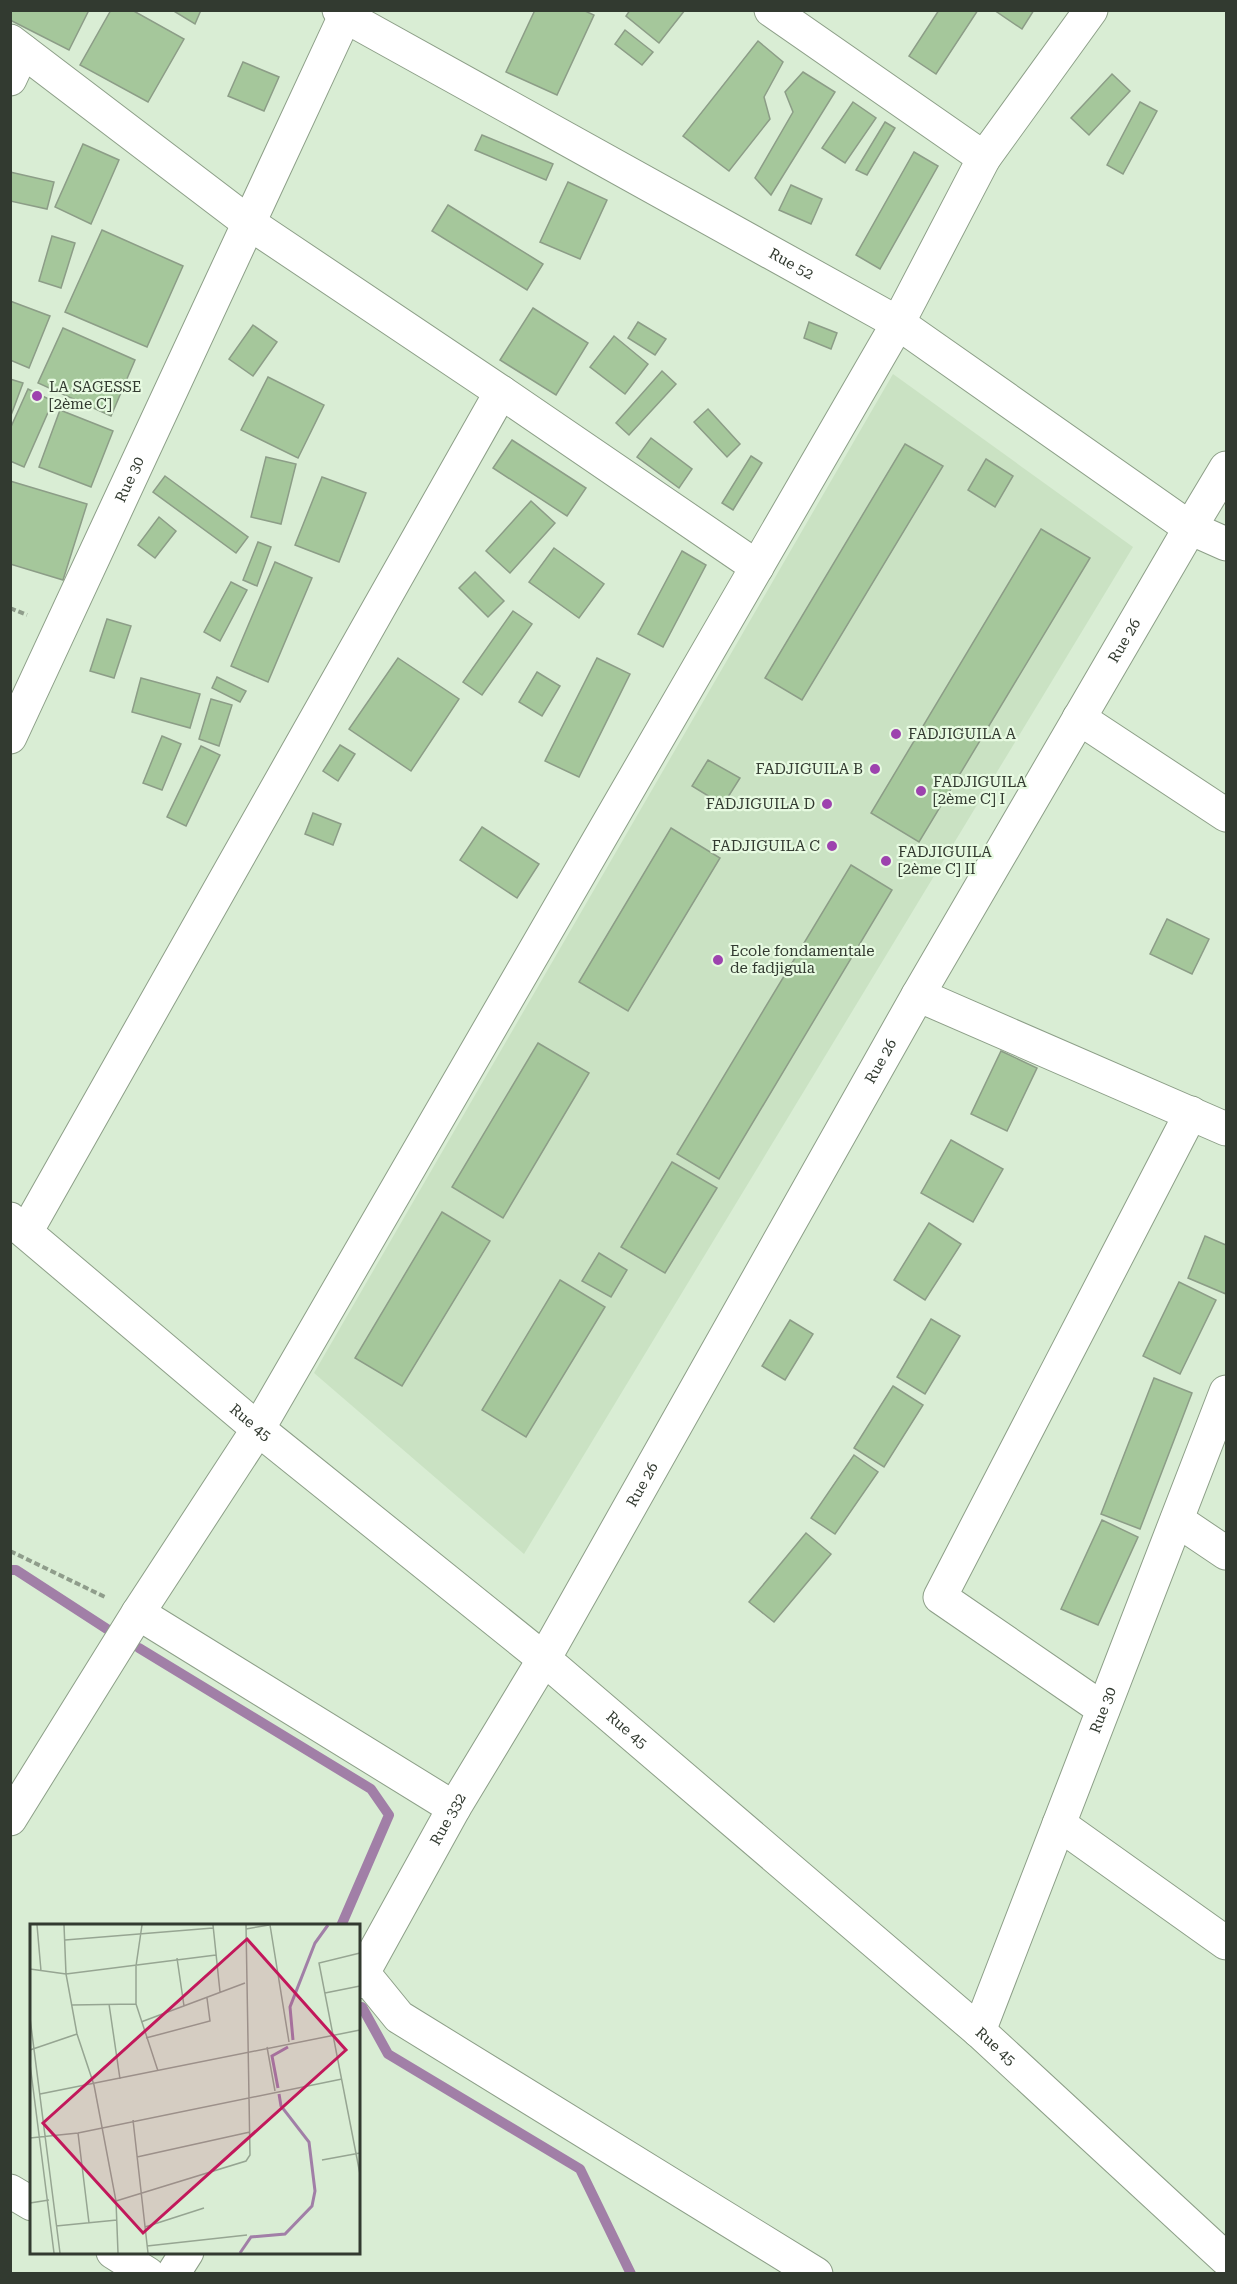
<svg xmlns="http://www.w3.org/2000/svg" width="1237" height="2284" font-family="'Roboto Serif',serif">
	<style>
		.built { fill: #cae2c3 }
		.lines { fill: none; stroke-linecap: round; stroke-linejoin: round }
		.stream { stroke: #a17fa7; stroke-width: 10 }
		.building { fill: #a5c79b; stroke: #8c9d87; stroke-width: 1.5 }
		.street-casing { stroke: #8d9f88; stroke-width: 35 }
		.path { stroke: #8f9d8b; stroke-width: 4; stroke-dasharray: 6 3; stroke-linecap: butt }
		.street { stroke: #fff; stroke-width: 33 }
		.poi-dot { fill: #9d43ae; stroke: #e7fae1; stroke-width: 2 }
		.labels { text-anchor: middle; stroke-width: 4.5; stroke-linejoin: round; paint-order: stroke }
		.street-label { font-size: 15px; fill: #323a30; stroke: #e7fae1 }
		.poi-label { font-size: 15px; fill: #323a30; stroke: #e7fae1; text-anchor: start }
		.inset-river { fill: none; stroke: #a17fa7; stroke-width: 3 }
		.inset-road { fill: none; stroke: #96a592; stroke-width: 1.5 }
		.view { fill: #c2185b; fill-opacity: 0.15; stroke: #c2185b; stroke-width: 3 }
		.inset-edge { fill: none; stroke: #323a30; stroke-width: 3 }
	</style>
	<rect width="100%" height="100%" fill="#d9edd4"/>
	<!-- built -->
	<polygon class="built" points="893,374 1133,547 524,1554 314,1373"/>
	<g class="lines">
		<!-- stream -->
		<g class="stream">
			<polyline points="10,1570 16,1570 107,1629"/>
			<polyline points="139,1648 371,1789 389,1815 341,1926"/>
			<polyline points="362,2007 388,2054 580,2169 631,2274"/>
		</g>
	</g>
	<!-- building -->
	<g class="building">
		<polygon points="10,10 89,10 69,50 10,20"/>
		<polygon points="111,10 132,10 184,39 148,102 80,65"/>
		<polygon points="172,10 201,10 195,24"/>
		<polygon points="535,10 583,10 594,15 557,95 506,72"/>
		<polygon points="630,10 685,10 659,43 626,16"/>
		<polygon points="939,10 978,10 936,74 909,56"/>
		<polygon points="994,10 1034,10 1022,29"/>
		<polygon points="625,30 653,52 642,65 615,44"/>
		<polygon points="758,41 783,62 764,97 770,119 729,171 683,136"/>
		<polygon points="243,62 279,77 264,111 228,96"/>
		<polygon points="803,72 835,92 771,195 755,178 793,112 785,92"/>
		<polygon points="1112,74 1130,91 1089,135 1071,118"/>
		<polygon points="853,102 876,118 845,163 822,148"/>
		<polygon points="1140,102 1157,111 1123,174 1107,165"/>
		<polygon points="885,122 895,128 867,175 856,170"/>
		<polygon points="482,135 553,164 546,180 475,150"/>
		<polygon points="83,144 119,160 91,224 55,207"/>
		<polygon points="914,152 938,166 880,269 856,255"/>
		<polygon points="10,172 54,182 47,209 10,201"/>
		<polygon points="568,182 607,200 580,259 540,242"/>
		<polygon points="791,185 822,199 811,224 779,210"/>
		<polygon points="448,205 543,264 527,290 432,231"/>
		<polygon points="102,230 183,266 147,347 65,312"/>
		<polygon points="52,236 75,243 61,288 39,281"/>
		<polygon points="10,301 50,316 29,368 10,360"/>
		<polygon points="533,308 588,343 556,395 500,360"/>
		<polygon points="638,322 666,339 655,355 628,338"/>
		<polygon points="809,322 837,333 831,349 804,338"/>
		<polygon points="253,325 277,342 253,376 229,359"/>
		<polygon points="63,328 135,360 111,416 38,383"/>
		<polygon points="614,336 648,364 625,394 590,367"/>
		<polygon points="662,371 676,384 629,435 616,423"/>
		<polygon points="268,377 324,405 298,458 241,430"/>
		<polygon points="10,379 23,383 10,418"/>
		<polygon points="28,389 53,401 24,467 10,461 10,429"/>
		<polygon points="708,409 740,444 727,457 694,422"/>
		<polygon points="60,410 113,431 91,487 39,467"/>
		<polygon points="651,438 692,469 679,488 637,457"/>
		<polygon points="512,440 586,488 567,516 493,468"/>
		<polygon points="905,444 943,466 802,700 765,678"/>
		<polygon points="751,456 762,463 733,510 722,503"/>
		<polygon points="266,457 296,464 281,524 251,517"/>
		<polygon points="986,459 1013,476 995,507 968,490"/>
		<polygon points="165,476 248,537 236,553 153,492"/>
		<polygon points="322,477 366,493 339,562 295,545"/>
		<polygon points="10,481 87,504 63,580 10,564"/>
		<polygon points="531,501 555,523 510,573 486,551"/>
		<polygon points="159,517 176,531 155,558 138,545"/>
		<polygon points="1041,529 1090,558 919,842 871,813"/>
		<polygon points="258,542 271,547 257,586 243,580"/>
		<polygon points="554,548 604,584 579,618 529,582"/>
		<polygon points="682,551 706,565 663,647 638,634"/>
		<polygon points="275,562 312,578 268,682 231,666"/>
		<polygon points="475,572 504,601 488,617 459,588"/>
		<polygon points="231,582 247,590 220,641 204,632"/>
		<polygon points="513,611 532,624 482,695 463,682"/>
		<polygon points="107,619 131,626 114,678 90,671"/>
		<polygon points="398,658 459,699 411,771 349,729"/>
		<polygon points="597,658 630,674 579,777 545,761"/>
		<polygon points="537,672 560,686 542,716 519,702"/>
		<polygon points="217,677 246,691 240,702 212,688"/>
		<polygon points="141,678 200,694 190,728 132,712"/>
		<polygon points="211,699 232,705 219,746 199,739"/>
		<polygon points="162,736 181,744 162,790 143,783"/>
		<polygon points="340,745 355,754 338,781 323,771"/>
		<polygon points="201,746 220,755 186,826 167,817"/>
		<polygon points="708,760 740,778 723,805 692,786"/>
		<polygon points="313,813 341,824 333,845 305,834"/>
		<polygon points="482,827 539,864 517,898 460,860"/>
		<polygon points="671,828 720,858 628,1011 579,982"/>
		<polygon points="851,865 892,890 719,1179 677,1154"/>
		<polygon points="1167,919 1209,939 1192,974 1150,954"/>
		<polygon points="538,1043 589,1073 503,1218 452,1187"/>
		<polygon points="1001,1051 1037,1068 1007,1131 971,1114"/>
		<polygon points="951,1140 1003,1169 973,1222 921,1193"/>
		<polygon points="672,1162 717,1188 665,1273 621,1247"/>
		<polygon points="442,1212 490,1241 402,1386 355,1358"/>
		<polygon points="929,1223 961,1244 925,1300 894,1280"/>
		<polygon points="1205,1236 1226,1245 1226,1294 1188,1278"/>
		<polygon points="599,1253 627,1270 611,1297 582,1281"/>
		<polygon points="560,1280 605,1307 526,1437 482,1410"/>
		<polygon points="1179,1282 1216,1300 1180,1374 1143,1356"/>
		<polygon points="931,1319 960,1336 925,1394 897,1377"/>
		<polygon points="790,1320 813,1334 785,1380 762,1366"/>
		<polygon points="1154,1378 1192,1393 1140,1529 1101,1514"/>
		<polygon points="893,1386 923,1405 884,1467 854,1448"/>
		<polygon points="854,1455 878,1472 835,1534 811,1518"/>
		<polygon points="1102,1520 1138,1537 1098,1625 1061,1609"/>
		<polygon points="806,1533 831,1554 774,1622 749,1602"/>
	</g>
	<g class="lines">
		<defs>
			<g id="street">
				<path id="s1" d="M339,10L345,16L898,323L1190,528L1226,544"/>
				<polyline points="771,10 984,158"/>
				<polyline points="10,41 249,223 501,392 757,567"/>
				<polyline points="10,79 23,51"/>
				<polyline points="1079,718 1226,815"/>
				<path id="s2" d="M10,737L345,16"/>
				<polyline points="918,995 1226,1129"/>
				<path id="s3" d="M10,1219L258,1429L544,1659L979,2031L1226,2259"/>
				<polyline points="26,1232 501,392"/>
				<polyline points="1177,1520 1226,1553"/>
				<polyline points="138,1613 454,1808"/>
				<polyline points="1103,1709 940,1597 1191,1113"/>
				<polyline points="10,1819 138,1613 258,1429 898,323 984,158 1091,10"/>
				<polyline points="1059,1824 1226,1943"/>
				<polyline points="364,1974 399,2017 816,2274"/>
				<path id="s4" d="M358,1982L454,1808L544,1659L918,995L1190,528L1226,468"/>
				<path id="s5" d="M979,2031L1226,1392"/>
				<polyline points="10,2191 32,2204"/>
				<polyline points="113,2252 148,2274"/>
				<polyline points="173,2274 187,2252"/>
			</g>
		</defs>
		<!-- street casing -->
		<use href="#street" class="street-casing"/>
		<!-- path -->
		<g class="path">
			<polyline points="10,608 27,615"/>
			<polyline points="10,1551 107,1598"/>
		</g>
		<!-- street -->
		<use href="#street" class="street"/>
	</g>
	<!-- markers -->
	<g class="poi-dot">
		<circle cx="37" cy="396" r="6"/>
		<circle cx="896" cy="734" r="6"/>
		<circle cx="875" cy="769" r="6"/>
		<circle cx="921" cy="791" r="6"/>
		<circle cx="827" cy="804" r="6"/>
		<circle cx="832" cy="846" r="6"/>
		<circle cx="886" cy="861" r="6"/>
		<circle cx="718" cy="960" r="6"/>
	</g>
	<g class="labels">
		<!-- street labels -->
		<g class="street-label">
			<text dy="5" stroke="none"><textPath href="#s1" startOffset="519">Rue 52</textPath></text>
			<text dy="5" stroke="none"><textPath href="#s2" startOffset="284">Rue 30</textPath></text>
			<text dy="5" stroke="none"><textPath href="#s4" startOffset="1545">Rue 26</textPath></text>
			<text dy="5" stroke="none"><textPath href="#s4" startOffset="1059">Rue 26</textPath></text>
			<text dy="5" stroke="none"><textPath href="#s3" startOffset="315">Rue 45</textPath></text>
			<text dy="5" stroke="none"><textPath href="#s4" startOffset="573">Rue 26</textPath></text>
			<text dy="5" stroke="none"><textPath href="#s5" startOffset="344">Rue 30</textPath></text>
			<text dy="5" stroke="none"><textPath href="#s3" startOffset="801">Rue 45</textPath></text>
			<text dy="5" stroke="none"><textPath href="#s4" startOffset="186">Rue 332</textPath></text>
			<text dy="5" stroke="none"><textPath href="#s3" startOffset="1287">Rue 45</textPath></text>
		</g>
		<!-- poi labels -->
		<g class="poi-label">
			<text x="49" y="392">LA SAGESSE<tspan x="49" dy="17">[2ème C]</tspan></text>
			<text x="908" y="739">FADJIGUILA A</text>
			<text x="863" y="774" text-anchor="end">FADJIGUILA B</text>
			<text x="933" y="787">FADJIGUILA<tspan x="933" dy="17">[2ème C] I</tspan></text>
			<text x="815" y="809" text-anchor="end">FADJIGUILA D</text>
			<text x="820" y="851" text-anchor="end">FADJIGUILA C</text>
			<text x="898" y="857">FADJIGUILA<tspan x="898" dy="17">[2ème C] II</tspan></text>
			<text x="730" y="956">Ecole fondamentale<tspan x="730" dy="17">de fadjigula</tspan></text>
		</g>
	</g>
	<!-- overview -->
	<g transform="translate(30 1924)">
		<rect width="330" height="330" fill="#d9edd4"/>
		<path class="inset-river" d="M263,116L260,83L285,19L298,1M248,164L242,132L258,123M210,329L221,313L255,310L282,282L285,267L279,218L251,182L249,170"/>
		<path class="inset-road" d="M7,1L11,47M34,1L36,50L47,110L64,161L86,277L88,329M112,1L106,42V80L128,147M183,1L190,68M240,1L259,118M216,5L239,1M35,16L183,4M330,29L289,39L330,250M147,34L154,82M0,45L36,50L186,31M295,69L330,62M79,80L90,155M42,81L106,80M0,94L30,329M111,98L215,59M116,114L180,97L177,74M237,123L245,167M0,126L47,110M0,140L24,329M10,170L330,106M103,196L118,329M48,209L59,299M0,214L48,209L312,155M107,233L220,208M292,236L330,229M86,277L216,237L220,231L216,1M0,279L19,276M26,302L87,296M115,303L174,284M117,322L217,311"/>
		<path class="view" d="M217,15L316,126L113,309L13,199Z"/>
		<rect width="330" height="330" class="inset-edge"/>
	</g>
	<!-- border -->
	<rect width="1237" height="2284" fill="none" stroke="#323a30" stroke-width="24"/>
</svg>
